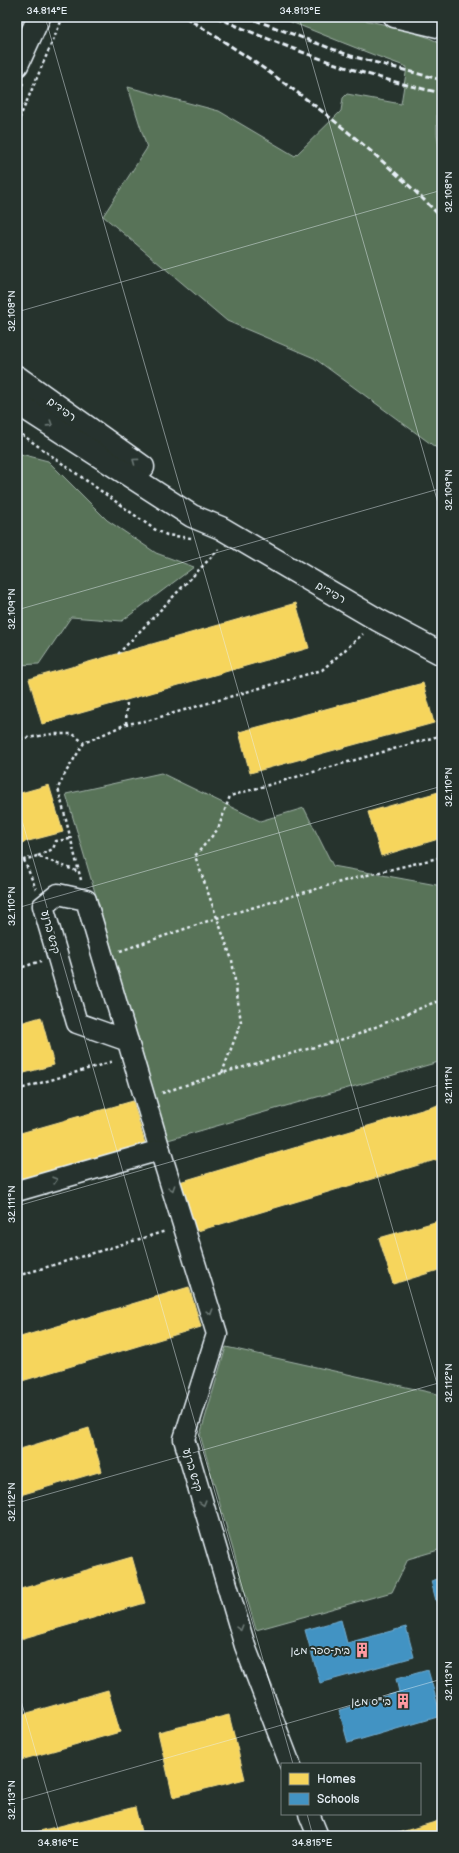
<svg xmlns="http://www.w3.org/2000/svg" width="459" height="1853" font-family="'Balsamiq Sans','Playpen Sans Hebrew',sans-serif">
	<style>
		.green { fill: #597358; stroke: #a0b2a8 }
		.homes { fill: #f6d55c; stroke: #f2dd8b }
		.schools { fill: #4393c3; stroke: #74afd3 }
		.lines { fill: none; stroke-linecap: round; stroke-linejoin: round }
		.street-casing { stroke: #e8f1f8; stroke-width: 23 }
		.secondary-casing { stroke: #e8f1f8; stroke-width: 25 }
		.path { stroke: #e8f1f8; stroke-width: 2.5; stroke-dasharray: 3 3; stroke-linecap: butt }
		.street { stroke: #26332d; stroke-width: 20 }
		.secondary { stroke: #26332d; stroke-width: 22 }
		.rail { stroke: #e8f1f8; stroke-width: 3; stroke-dasharray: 6 3; stroke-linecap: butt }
		.oneway { stroke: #6a7674 }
		.ticks { fill: none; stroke: #e8f1f8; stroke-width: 1; stroke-opacity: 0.45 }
		.labels { text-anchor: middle; stroke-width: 4; stroke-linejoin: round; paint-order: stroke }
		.street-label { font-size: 11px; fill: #e8f1f8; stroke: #26332d }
		.poi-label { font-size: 11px; fill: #e8f1f8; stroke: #26332d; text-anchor: end }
		.neatline { fill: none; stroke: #e8f1f8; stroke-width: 1.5 }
		.ticks-label { font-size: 10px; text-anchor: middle; fill: #e8f1f8 }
	</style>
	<rect width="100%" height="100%" fill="#26332d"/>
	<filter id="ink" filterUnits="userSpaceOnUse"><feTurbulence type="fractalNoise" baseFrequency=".025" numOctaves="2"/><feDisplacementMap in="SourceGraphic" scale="8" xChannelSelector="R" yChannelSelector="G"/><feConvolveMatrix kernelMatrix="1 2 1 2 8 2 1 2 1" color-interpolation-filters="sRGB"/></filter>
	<g filter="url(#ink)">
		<!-- green -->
		<g class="green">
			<path d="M278,17H351L396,27L427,37L436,41L442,47V83L437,106V134L442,165V452L314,358L227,321L103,216L147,148L128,87L219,111L295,156L341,111L343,98L347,94L401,104L407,67C363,52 321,33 278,17Z"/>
			<polygon points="17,453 48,461 107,520 156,553 194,567 122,621 71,617 39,664 17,665"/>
			<polygon points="161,773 260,821 304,808 333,866 442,886 442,1061 168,1140 66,794"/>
			<polygon points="226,1347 442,1395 442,1549 408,1559 392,1592 256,1630 200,1435"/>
		</g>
		<!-- homes -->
		<g class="homes">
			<polygon points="296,603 309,648 42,724 29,679"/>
			<polygon points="423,683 434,723 250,773 239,732"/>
			<polygon points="49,785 63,832 17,844 17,794"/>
			<polygon points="442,791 442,838 381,856 368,812"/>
			<polygon points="17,937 21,952 17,953"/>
			<polygon points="41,1017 54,1065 17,1075 17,1024"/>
			<polygon points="133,1101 146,1147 17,1183 17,1134"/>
			<polygon points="442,1104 442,1158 191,1233 176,1183"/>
			<polygon points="442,1220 442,1269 393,1284 379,1238"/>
			<polygon points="189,1287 201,1327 22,1381 17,1364 17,1338"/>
			<polygon points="89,1428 102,1471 17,1496 17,1450"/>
			<polygon points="132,1557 145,1603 17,1640 17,1590"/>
			<polygon points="108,1690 120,1732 17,1761 17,1716"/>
			<polygon points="229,1715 245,1779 173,1797 158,1732"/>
			<polygon points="135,1807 142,1836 20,1836"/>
			<polygon points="442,1820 442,1836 388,1836"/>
		</g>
		<!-- schools -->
		<g class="schools">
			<polygon points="442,1578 442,1624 431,1581"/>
			<polygon points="341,1620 347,1643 406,1627 414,1657 320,1683 305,1630"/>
			<polygon points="428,1670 441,1716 348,1743 339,1710 399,1692 396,1679"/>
		</g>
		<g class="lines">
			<defs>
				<g id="street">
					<polyline points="394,17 442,28"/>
					<polyline points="128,1041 77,1023 43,906 58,894 86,900 160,1150 217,1334 184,1439 245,1646 290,1764"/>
					<polyline points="17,1191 160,1150"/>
					<polyline points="309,1814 318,1836"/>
				</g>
				<g id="secondary">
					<polyline points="17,65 39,17"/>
					<polyline points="17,377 143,467"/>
					<polyline points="17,403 192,516 221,528 378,620 442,654"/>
				</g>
			</defs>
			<!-- street casing -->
			<use href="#street" class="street-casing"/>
			<!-- secondary casing -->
			<use href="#secondary" class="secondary-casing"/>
			<!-- path -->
			<g class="path">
				<polyline points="17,96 23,83"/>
				<polyline points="17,124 63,17"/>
				<polyline points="17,431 154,529 167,535 191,538"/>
				<polyline points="118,654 219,549"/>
				<polyline points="126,724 127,700"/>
				<polyline points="20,739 52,734 73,734 84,743"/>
				<polyline points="38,856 53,849 56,841 70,839"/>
				<polyline points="24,860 36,889"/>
				<polyline points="17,862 37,856 79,872"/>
				<polyline points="81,880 58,788 66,772 84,743 126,724 150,720 322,670 363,634"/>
				<polyline points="120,951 217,918 347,880 442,857"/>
				<polyline points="17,969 41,961"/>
				<polyline points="222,1073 241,1022 232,960 195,856 218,829 230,796 442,735"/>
				<polyline points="17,1090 114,1061"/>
				<polyline points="162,1093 222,1073 354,1036 435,1002 442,1003"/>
				<polyline points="17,1276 166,1231"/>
			</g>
			<!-- street -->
			<use href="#street" class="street"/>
			<!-- secondary -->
			<use href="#secondary" class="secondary"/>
			<!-- rail -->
			<g class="rail">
				<path d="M185,17C278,74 366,140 442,218"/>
				<path d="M216,17C289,49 364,77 442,93"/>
				<polyline points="247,17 351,56 442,80"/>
			</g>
		</g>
		<!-- one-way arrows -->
		<defs><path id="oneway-chevron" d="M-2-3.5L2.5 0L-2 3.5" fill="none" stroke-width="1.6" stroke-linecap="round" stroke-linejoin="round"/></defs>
		<g class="oneway">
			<use href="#oneway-chevron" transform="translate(50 424) rotate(33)"/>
			<use href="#oneway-chevron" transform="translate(135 461) rotate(-144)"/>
			<use href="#oneway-chevron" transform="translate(55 1180) rotate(-16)"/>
			<use href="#oneway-chevron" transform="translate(172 1188) rotate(72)"/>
			<use href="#oneway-chevron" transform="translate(210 1312) rotate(73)"/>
			<use href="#oneway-chevron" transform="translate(203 1503) rotate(74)"/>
			<use href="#oneway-chevron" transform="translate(240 1628) rotate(74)"/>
		</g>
	</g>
	<!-- ticks -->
	<path class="ticks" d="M45,17L442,1401M299,17L442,517M17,312L442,190M17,610L442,488M17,803L293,1764M17,908L442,786M17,1206L442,1084M17,1503L442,1382M17,1687L60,1836M17,1801L442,1679M307,1814L313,1836"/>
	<!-- icons -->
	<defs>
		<symbol id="building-bare" viewBox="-9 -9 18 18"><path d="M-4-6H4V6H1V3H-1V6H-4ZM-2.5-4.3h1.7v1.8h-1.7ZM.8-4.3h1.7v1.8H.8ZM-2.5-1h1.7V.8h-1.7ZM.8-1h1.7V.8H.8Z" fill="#ff9aa2" stroke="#26332d" stroke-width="2.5" paint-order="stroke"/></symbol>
	</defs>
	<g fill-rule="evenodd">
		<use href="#building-bare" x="351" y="1639" width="22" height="22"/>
		<use href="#building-bare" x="392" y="1690" width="22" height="22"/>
	</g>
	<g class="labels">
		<!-- street labels -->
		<g class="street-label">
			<text transform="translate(62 409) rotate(36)" y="4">רפידים</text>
			<text transform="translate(331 592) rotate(30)" y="4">רפידים</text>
			<text transform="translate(51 932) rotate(75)" y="4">קדש ברנע</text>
			<text transform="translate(193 1470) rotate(74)" y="4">קדש ברנע</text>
		</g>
		<!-- poi labels -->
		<g class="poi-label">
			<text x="350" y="1654">בית-ספר מגן</text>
			<text x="391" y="1705">בי"ס מגן</text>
		</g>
	</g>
	<!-- margin -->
	<rect width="459" height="1853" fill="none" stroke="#26332d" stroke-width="44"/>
	<!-- legend -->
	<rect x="281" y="1763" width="140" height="52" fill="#26332d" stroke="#747f7e"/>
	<rect x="289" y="1773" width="20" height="12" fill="#f6d55c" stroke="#747f7e"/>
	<text x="317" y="1783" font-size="12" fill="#e8f1f8">Homes</text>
	<rect x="289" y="1793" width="20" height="12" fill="#4393c3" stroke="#747f7e"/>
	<text x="317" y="1803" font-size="12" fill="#e8f1f8">Schools</text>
	<rect x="22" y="22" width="415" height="1809" class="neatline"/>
	<g class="ticks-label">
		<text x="47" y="14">34.814°E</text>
		<text x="300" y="14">34.813°E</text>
		<text transform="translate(448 192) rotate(-90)" y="4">32.108°N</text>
		<text transform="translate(11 311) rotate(-90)" y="4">32.108°N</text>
		<text transform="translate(448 490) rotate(-90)" y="4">32.109°N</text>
		<text transform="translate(11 609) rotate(-90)" y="4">32.109°N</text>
		<text transform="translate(448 787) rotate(-90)" y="4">32.110°N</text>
		<text transform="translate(11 906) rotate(-90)" y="4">32.110°N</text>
		<text transform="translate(448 1085) rotate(-90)" y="4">32.111°N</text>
		<text transform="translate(11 1204) rotate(-90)" y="4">32.111°N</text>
		<text transform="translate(448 1383) rotate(-90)" y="4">32.112°N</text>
		<text transform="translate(11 1502) rotate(-90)" y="4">32.112°N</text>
		<text transform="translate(448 1681) rotate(-90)" y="4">32.113°N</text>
		<text transform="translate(11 1800) rotate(-90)" y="4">32.113°N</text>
		<text x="58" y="1846">34.816°E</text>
		<text x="312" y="1846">34.815°E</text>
	</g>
</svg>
